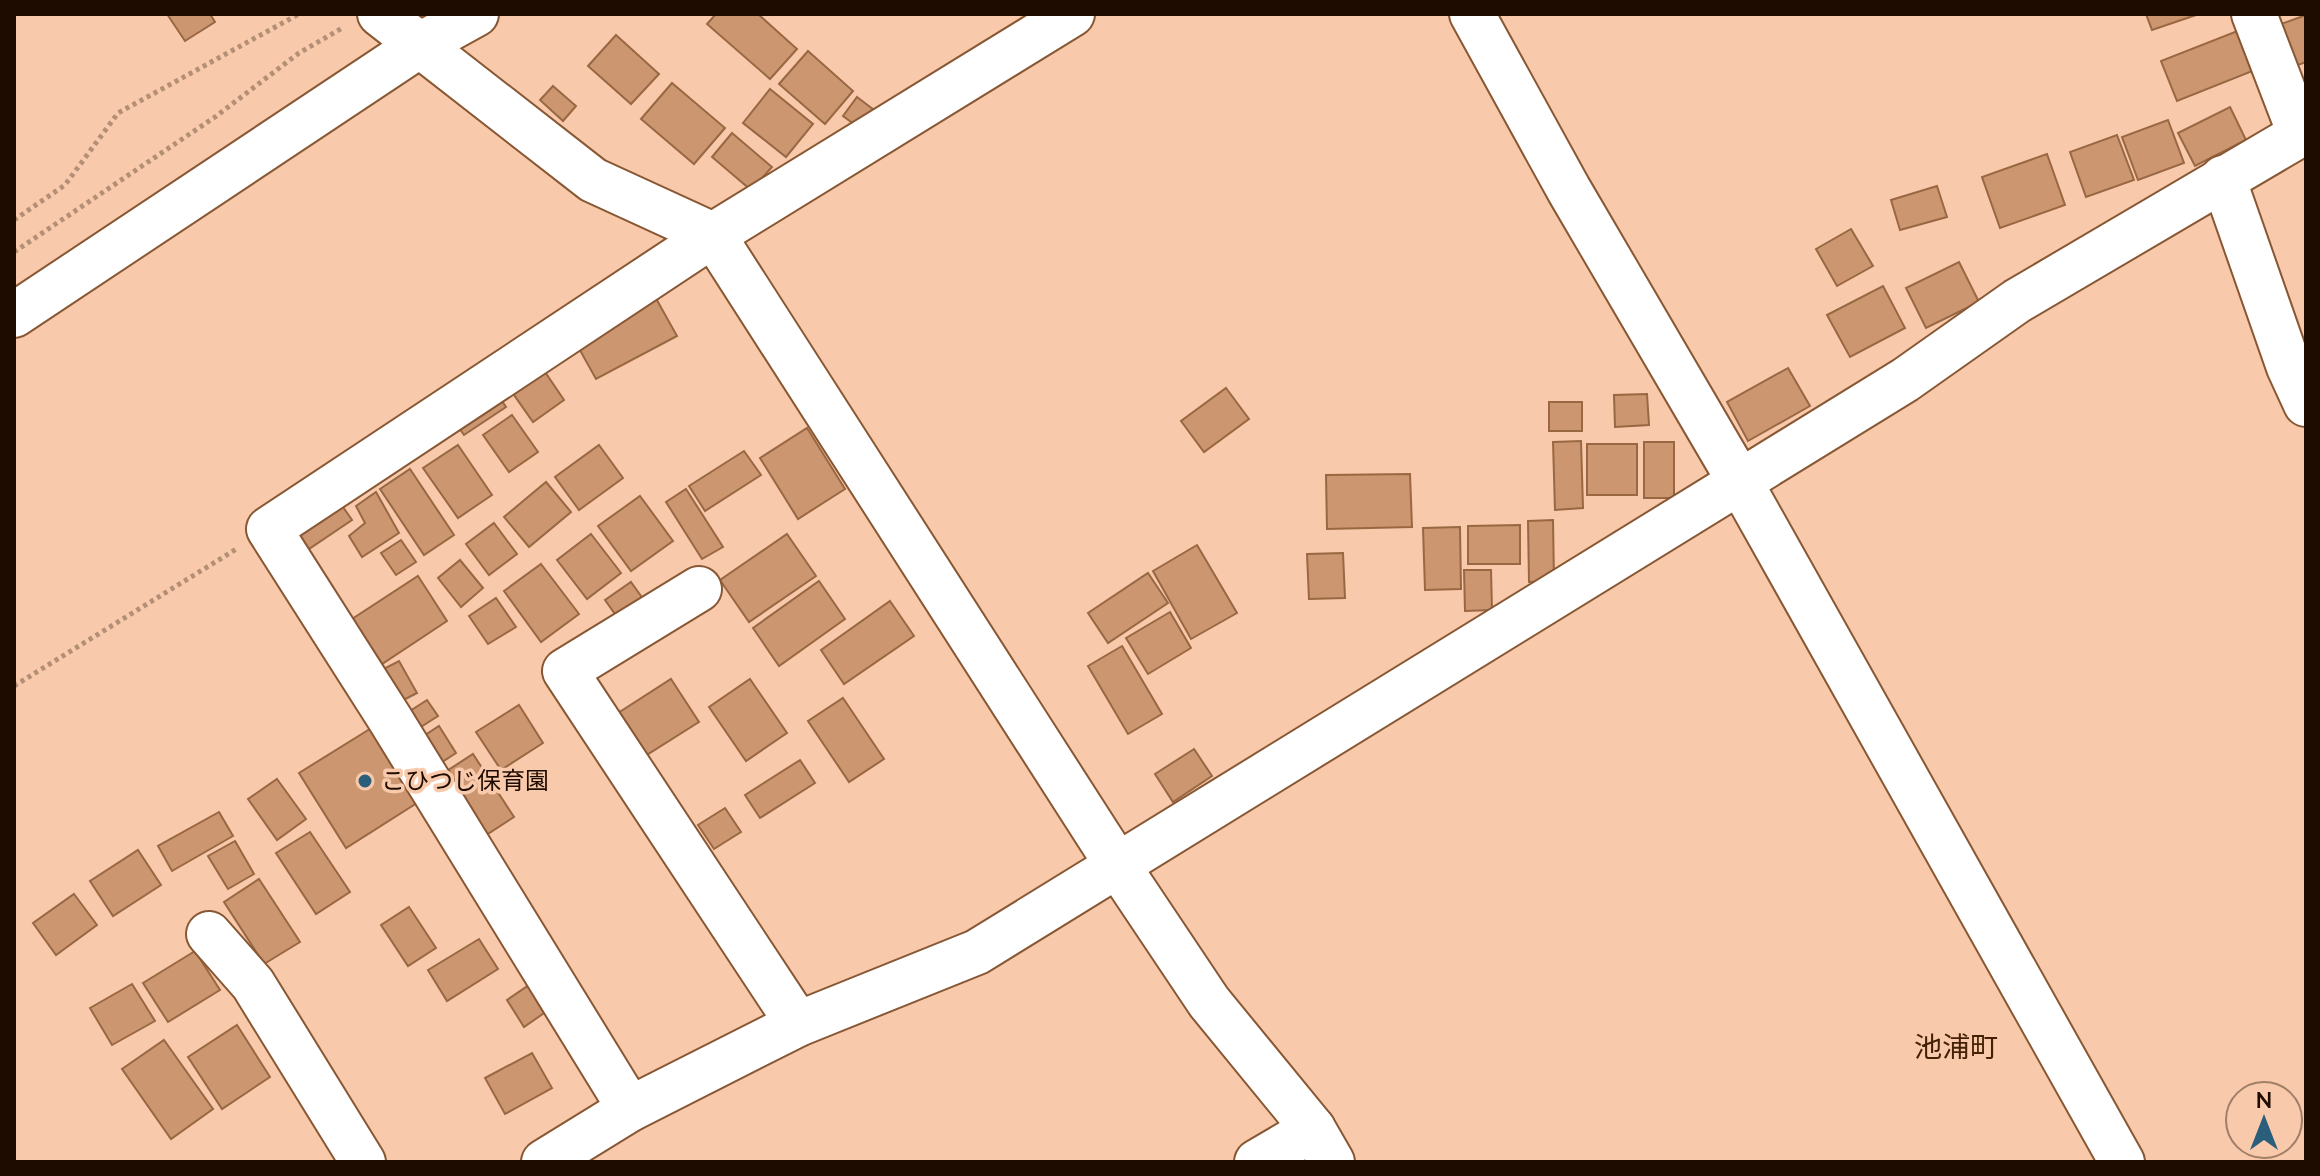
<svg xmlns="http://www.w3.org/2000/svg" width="2320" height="1176" font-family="'Nunito Sans','Noto Sans JP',sans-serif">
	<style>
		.building { fill: #cc9670; stroke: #996742; stroke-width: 2 }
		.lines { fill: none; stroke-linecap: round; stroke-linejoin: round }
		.minor-casing { stroke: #885733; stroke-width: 48 }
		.path { stroke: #b48f76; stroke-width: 5; stroke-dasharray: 4 4; stroke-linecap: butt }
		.minor { stroke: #fff; stroke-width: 44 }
		.poi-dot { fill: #2b5e7b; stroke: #f8caab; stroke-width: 3 }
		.labels { text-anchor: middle; stroke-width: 7; stroke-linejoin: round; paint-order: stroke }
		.poi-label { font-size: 24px; fill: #1f0c01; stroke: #f8caab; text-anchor: start }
		.quarter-label { font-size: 28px; fill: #442104; stroke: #f8caab }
	</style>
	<rect width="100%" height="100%" fill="#f8caab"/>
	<!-- building -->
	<g class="building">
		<polygon points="167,14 210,14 215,22 185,41"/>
		<polygon points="716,14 758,14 797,49 770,79 707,24"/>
		<polygon points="2146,14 2199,14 2152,30"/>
		<polygon points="2306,15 2306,62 2295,66 2281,24"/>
		<polygon points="2245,28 2260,68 2177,101 2161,61"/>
		<polygon points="616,35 659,74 631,104 588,66"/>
		<polygon points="808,51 853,91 825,124 779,84"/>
		<polygon points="672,83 725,128 694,164 641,119"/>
		<polygon points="553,86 576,106 563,121 540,100"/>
		<polygon points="770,89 813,124 786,157 743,123"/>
		<polygon points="857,97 874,110 859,128 843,116"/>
		<polygon points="2230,107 2246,140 2195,166 2178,133"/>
		<polygon points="2168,120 2184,163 2138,180 2122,137"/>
		<polygon points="732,133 772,167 751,190 712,157"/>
		<polygon points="2117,135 2134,180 2086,197 2070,152"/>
		<polygon points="2047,154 2065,205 2000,228 1982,177"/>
		<polygon points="1937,186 1947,217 1900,230 1891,200"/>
		<polygon points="1851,229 1873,266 1837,286 1816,249"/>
		<polygon points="1959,262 1979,302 1926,328 1906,288"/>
		<polygon points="1883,286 1905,328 1850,357 1827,315"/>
		<polygon points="653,293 677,336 596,379 572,336"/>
		<polygon points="539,363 564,400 533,422 507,385"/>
		<polygon points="1788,368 1810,406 1748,441 1727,402"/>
		<polygon points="1226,388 1249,419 1204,452 1181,421"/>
		<polygon points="494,389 506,407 464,435 452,418"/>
		<polygon points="1647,394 1649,425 1615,427 1614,395"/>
		<rect x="1549" y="402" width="33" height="29"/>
		<polygon points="512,415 538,452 509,472 483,435"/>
		<polygon points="807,428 845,489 798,519 760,458"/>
		<polygon points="1581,441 1583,508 1555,510 1553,442"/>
		<rect x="1644" y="442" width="30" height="56"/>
		<rect x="1587" y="444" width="50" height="51"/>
		<polygon points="458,445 492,495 458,518 423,468"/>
		<polygon points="599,445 623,478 579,510 555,477"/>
		<polygon points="744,451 761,475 705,511 689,486"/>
		<polygon points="410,469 454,535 424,555 380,489"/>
		<polygon points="1410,474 1412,527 1327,529 1326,475"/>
		<polygon points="546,482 571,512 529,547 504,517"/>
		<polygon points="686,489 723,547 702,559 666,502"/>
		<polygon points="376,492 399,533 362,557 349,536 365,523 356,506"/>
		<polygon points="640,496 673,541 631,571 598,526"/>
		<polygon points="336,497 352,520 303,553 287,530"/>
		<polygon points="1553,520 1554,581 1529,582 1528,521"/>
		<polygon points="494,523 517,554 489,575 466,544"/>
		<polygon points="1520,525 1520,564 1468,564 1468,526"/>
		<polygon points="1460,527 1461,589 1425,590 1423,528"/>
		<polygon points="591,534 621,573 587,599 557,560"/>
		<polygon points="787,534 816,576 749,622 720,580"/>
		<polygon points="401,540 416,562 396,575 381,553"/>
		<polygon points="1197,545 1237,613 1191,639 1153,571"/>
		<polygon points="1343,553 1345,598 1309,599 1307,554"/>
		<polygon points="460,560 483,588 461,607 438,578"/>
		<polygon points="541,564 579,614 541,642 504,591"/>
		<polygon points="1464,570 1491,570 1492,610 1465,611"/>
		<polygon points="1148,573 1168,603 1108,643 1088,613"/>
		<polygon points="418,576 447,621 382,664 352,619"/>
		<polygon points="819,581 845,619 779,666 753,628"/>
		<polygon points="631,582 646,603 620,621 605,600"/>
		<polygon points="496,598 516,627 488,644 469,616"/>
		<polygon points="890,601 914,636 844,684 821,650"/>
		<polygon points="1170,612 1191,648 1148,674 1126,638"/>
		<polygon points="1122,646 1162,714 1128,734 1088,666"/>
		<polygon points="399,661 417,693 392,706 374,674"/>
		<polygon points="671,679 699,722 645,756 618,713"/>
		<polygon points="750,679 787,733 746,761 709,707"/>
		<polygon points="843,698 884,759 849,782 808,721"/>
		<polygon points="427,700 438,716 410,734 399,718"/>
		<polygon points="519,705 543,743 501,770 476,732"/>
		<polygon points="381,722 428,796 346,848 299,773"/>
		<polygon points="439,726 456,753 433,768 416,741"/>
		<polygon points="1194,749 1212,776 1173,802 1155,774"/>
		<polygon points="473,754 514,817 480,839 439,776"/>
		<polygon points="800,760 815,783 760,818 745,795"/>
		<polygon points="277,779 306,819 277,840 248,799"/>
		<polygon points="725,808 741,832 714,849 698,825"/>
		<polygon points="219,812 233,836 172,871 158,846"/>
		<polygon points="310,832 350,892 316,914 276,853"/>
		<polygon points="235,841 254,874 228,889 208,856"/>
		<polygon points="138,850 161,885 113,916 90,881"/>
		<polygon points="259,879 300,942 264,964 224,902"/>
		<polygon points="74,894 97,925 56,955 33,923"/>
		<polygon points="409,907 436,948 408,966 381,925"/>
		<polygon points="479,939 498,969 447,1001 428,970"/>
		<polygon points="195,951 220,990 168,1022 143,983"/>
		<polygon points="132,984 155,1021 112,1045 90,1008"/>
		<polygon points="529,985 547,1011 524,1027 507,1000"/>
		<polygon points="237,1025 270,1077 222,1109 188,1057"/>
		<polygon points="164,1040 213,1109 171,1139 122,1069"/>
		<polygon points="532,1053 552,1088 505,1114 485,1078"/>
	</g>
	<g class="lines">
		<defs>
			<g id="minor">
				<polyline points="380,14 593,180 713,235 1118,866 1209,1002 1313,1129 1332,1162"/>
				<polyline points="1472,14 1569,190 1740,482 2122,1162"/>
				<polyline points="2254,14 2300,134"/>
				<polyline points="2223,178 2289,367 2306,404"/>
				<polyline points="14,315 420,45 476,14"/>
				<polyline points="699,589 565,671 798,1024"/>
				<polyline points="209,934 253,984 363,1162"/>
				<polyline points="630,1109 390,719 269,529 713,235 1072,14"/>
				<polyline points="544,1162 630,1109 798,1024 977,952 1905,380 2017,301 2306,131"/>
				<polyline points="1257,1162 1313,1129"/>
			</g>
		</defs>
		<!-- minor casing -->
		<use href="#minor" class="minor-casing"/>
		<!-- path -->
		<g class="path">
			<polyline points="14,220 65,185 118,113 299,14"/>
			<polyline points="14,252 215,117 299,53 344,27"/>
			<polyline points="14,686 238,548"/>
		</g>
		<!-- minor -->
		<use href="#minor" class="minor"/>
	</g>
	<!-- markers -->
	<circle class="poi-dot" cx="365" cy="781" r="8"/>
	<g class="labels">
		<!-- poi labels -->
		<g class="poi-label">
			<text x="381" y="789">こひつじ保育園</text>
		</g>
		<!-- quarter labels -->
		<g class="quarter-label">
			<text x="1956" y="1057">池浦町</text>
		</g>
	</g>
	<!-- border -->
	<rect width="2320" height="1176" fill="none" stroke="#1f0c01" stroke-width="32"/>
	<!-- north arrow -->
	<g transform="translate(2264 1120)"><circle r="38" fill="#f8caab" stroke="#a17e67" stroke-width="2"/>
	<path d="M0-6L14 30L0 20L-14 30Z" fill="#2b5e7b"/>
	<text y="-12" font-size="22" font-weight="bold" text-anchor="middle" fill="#1f0c01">N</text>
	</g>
</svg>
